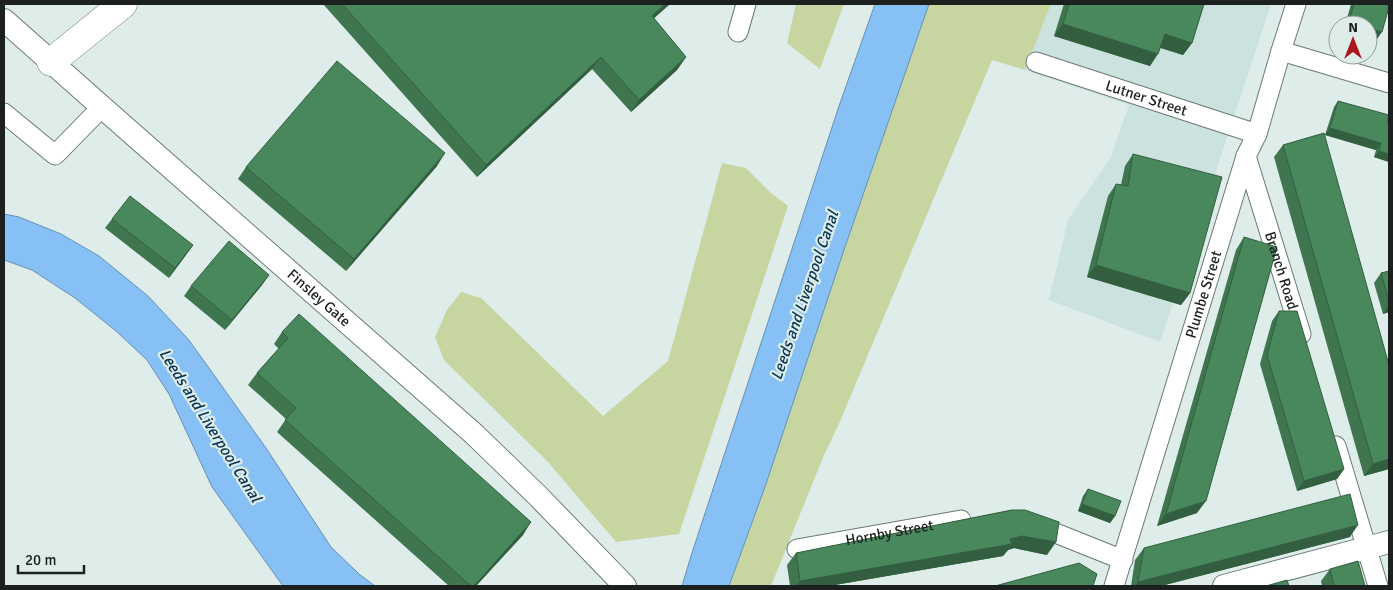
<svg xmlns="http://www.w3.org/2000/svg" width="1393" height="590" font-family="Signika,sans-serif">
	<style>
		.built { fill: #cbe2de }
		.green { fill: #c7d6a1 }
		.water { fill: #87c0f4; stroke: #6790b4 }
		.lines { fill: none; stroke-linecap: round; stroke-linejoin: round }
		.minor-casing { stroke: #6b7876; stroke-width: 21 }
		.tertiary-casing { stroke: #6b7876; stroke-width: 24 }
		.primary-casing { stroke: #6b7876; stroke-width: 29 }
		.minor { stroke: #fff; stroke-width: 19 }
		.tertiary { stroke: #fff; stroke-width: 22 }
		.primary { stroke: #fff; stroke-width: 28 }
		.wall { fill: #3f754f }
		.shaded-wall { fill: #335f40 }
		.building { fill: #49885c; stroke: #335f40 }
		.labels { text-anchor: middle; stroke-width: 4.5; stroke-linejoin: round; paint-order: stroke }
		.street-label { font-size: 15px; fill: #1c2120; stroke: #deedea }
		.water-label { font-size: 16px; font-style: italic; fill: #073455; stroke: #deedea }
	</style>
	<rect width="100%" height="100%" fill="#deedea"/>
	<!-- built -->
	<polygon class="built" points="1051,4 1271,4 1160,342 1049,300 1068,220 1111,157 1129,105 1025,70"/>
	<!-- green -->
	<g class="green">
		<polygon points="796,4 844,4 820,69 787,43"/>
		<polygon points="929,4 1051,4 1025,70 992,60 838,426 824,455 771,586 729,586 766,484 845,247"/>
		<polygon points="722,163 746,168 771,193 788,206 679,534 616,542 548,462 444,360 435,337 447,310 461,292 481,298 603,416 668,361"/>
	</g>
	<!-- water -->
	<g class="water">
		<polygon points="875,4 929,4 845,247 766,484 729,586 682,586 691,556 839,106"/>
		<polygon points="4,214 19,217 61,234 99,256 148,296 188,339 204,361 266,448 331,547 359,574 375,586 283,586 212,487 169,394 147,360 116,331 75,298 32,270 4,260"/>
	</g>
	<g class="lines">
		<defs>
			<g id="minor">
				<polyline points="738,32 746,4"/>
				<polyline points="1281,51 1389,83"/>
				<path id="s1" d="M1036,62L1257,134"/>
				<polyline points="4,113 55,155 102,107"/>
				<path id="s2" d="M1246,156L1301,334"/>
				<polyline points="1336,446 1378,586"/>
				<polyline points="1033,524 1123,560"/>
				<path id="s3" d="M797,549L961,520"/>
				<path id="s4" d="M1114,586L1246,156L1257,134L1281,51L1296,4"/>
			</g>
			<g id="tertiary">
				<path id="s5" d="M4,20L102,107L474,434L538,496L625,586"/>
				<polyline points="1224,586 1389,542"/>
			</g>
			<polyline id="primary" points="51,62 123,4"/>
		</defs>
		<!-- minor casing -->
		<use href="#minor" class="minor-casing"/>
		<!-- tertiary casing -->
		<use href="#tertiary" class="tertiary-casing"/>
		<!-- primary casing -->
		<use href="#primary" class="primary-casing"/>
		<!-- minor -->
		<use href="#minor" class="minor"/>
		<!-- tertiary -->
		<use href="#tertiary" class="tertiary"/>
		<!-- primary -->
		<use href="#primary" class="primary"/>
	</g>
	<!-- wall -->
	<g class="wall">
		<polygon points="323,4 670,4 654,18 686,57 677,70 631,112 592,69 477,177"/>
		<polygon points="1064,4 1204,4 1192,43 1183,55 1160,48 1150,66 1054,36"/>
		<polygon points="1351,4 1389,4 1377,39 1368,25 1345,25"/>
		<polygon points="1338,101 1387,123 1389,162 1374,157 1376,150 1325,135 1334,107"/>
		<polygon points="1283,145 1389,365 1389,469 1364,476 1274,157"/>
		<polygon points="1133,154 1190,293 1181,305 1087,277 1108,196 1116,184 1121,185 1125,166"/>
		<polygon points="437,166 346,271 238,179 246,167"/>
		<polygon points="112,219 193,245 169,278 105,228"/>
		<polygon points="1244,237 1197,513 1157,526 1236,250"/>
		<polygon points="1389,271 1389,312 1383,314 1374,283 1381,273"/>
		<polygon points="269,275 262,285 225,330 184,296 191,286"/>
		<polygon points="1279,311 1344,469 1337,479 1297,491 1260,364 1272,321"/>
		<polygon points="282,332 523,535 476,586 449,586 277,432 286,419 248,385 257,373 279,349 274,344"/>
		<polygon points="1088,489 1115,516 1110,523 1078,511 1083,496"/>
		<polygon points="1012,510 1047,555 1014,548 1008,550 1003,556 829,586 790,586 787,565 796,553"/>
		<polygon points="1350,537 1161,586 1131,586 1135,560 1144,548"/>
		<polygon points="1330,569 1365,586 1322,586 1321,581"/>
	</g>
	<!-- shaded-wall -->
	<g class="shaded-wall">
		<polygon points="665,4 670,4 643,28 652,16"/>
		<polygon points="1349,22 1359,25 1347,25"/>
		<polygon points="1063,24 1158,54 1150,66 1054,36"/>
		<polygon points="1368,28 1382,32 1377,39 1368,36"/>
		<polygon points="1165,34 1192,43 1183,55 1156,46"/>
		<polygon points="601,57 592,69 477,177 486,165"/>
		<polygon points="686,57 677,70 631,112 639,100"/>
		<polygon points="1330,128 1381,143 1376,150 1325,135"/>
		<polygon points="1379,151 1389,154 1389,162 1374,157"/>
		<polygon points="445,153 437,166 346,271 354,259"/>
		<polygon points="193,245 186,255 169,278 175,268"/>
		<polygon points="1096,265 1190,293 1181,305 1087,277"/>
		<polygon points="269,275 262,285 225,330 232,320"/>
		<polygon points="1389,305 1389,312 1383,314"/>
		<polygon points="1389,459 1389,469 1364,476 1373,464"/>
		<polygon points="1344,469 1337,479 1297,491 1304,481"/>
		<polygon points="1206,501 1197,513 1157,526 1166,514"/>
		<polygon points="1082,504 1115,516 1110,523 1078,511"/>
		<polygon points="531,522 523,535 476,586 474,586"/>
		<polygon points="1358,525 1350,537 1161,586 1135,586 1138,582"/>
		<polygon points="1022,536 1056,542 1047,555 1014,548 1008,550 1003,556 829,586 796,586 800,581"/>
	</g>
	<!-- building -->
	<g class="building">
		<polygon points="342,4 665,4 652,16 686,57 639,100 601,57 486,165"/>
		<polygon points="1069,4 1204,4 1192,43 1165,34 1158,54 1063,24"/>
		<polygon points="1354,4 1389,4 1389,7 1382,32 1368,28 1368,25 1359,25 1349,22"/>
		<polygon points="337,61 445,153 354,259 246,167"/>
		<polygon points="1338,101 1389,115 1387,123 1389,124 1389,154 1379,151 1381,143 1330,128"/>
		<polygon points="1324,133 1389,365 1389,459 1373,464 1283,145"/>
		<polygon points="1133,154 1222,177 1190,293 1096,265 1116,184 1128,186"/>
		<polygon points="130,196 193,245 175,268 112,219"/>
		<polygon points="1244,237 1277,247 1206,501 1166,514"/>
		<polygon points="229,241 269,275 232,320 191,286"/>
		<polygon points="1389,271 1389,301 1381,273"/>
		<polygon points="1279,311 1297,311 1344,469 1304,481 1267,355"/>
		<polygon points="299,314 531,522 474,586 471,586 285,420 296,408 257,373 288,338 282,332"/>
		<polygon points="1088,489 1121,501 1115,516 1082,504"/>
		<polygon points="1350,494 1358,525 1138,582 1144,548"/>
		<polygon points="1012,510 1025,510 1059,522 1056,542 1022,536 1010,539 1012,544 800,581 796,553"/>
		<polygon points="1358,561 1365,586 1334,586 1330,569"/>
		<polygon points="1079,563 1097,574 1093,586 995,586"/>
		<polygon points="1287,580 1289,586 1266,586"/>
	</g>
	<g class="labels">
		<!-- street labels -->
		<g class="street-label">
			<text dy="5" stroke="none"><textPath href="#s1" startOffset="116">Lutner Street</textPath></text>
			<text dy="5" stroke="none"><textPath href="#s2" startOffset="120">Branch Road</textPath></text>
			<text dy="5" stroke="none"><textPath href="#s4" startOffset="305">Plumbe Street</textPath></text>
			<text dy="5" stroke="none"><textPath href="#s5" startOffset="420">Finsley Gate</textPath></text>
			<text dy="5" stroke="none"><textPath href="#s3" startOffset="94">Hornby Street</textPath></text>
		</g>
		<!-- water labels -->
		<g class="water-label">
			<text transform="translate(804 295) rotate(-71)" y="6">Leeds and Liverpool Canal</text>
			<text transform="translate(211 425) rotate(58)" y="6">Leeds and Liverpool Canal</text>
		</g>
	</g>
	<!-- border -->
	<rect width="1393" height="590" fill="none" stroke="#1c2120" stroke-width="10"/>
	<!-- north arrow -->
	<g transform="translate(1353 40)"><circle r="24" fill="#deedea" stroke="#909b99"/>
	<path d="M0-4L9 19L0 12L-9 19Z" fill="#ab171e"/>
	<text y="-8" font-size="14" font-weight="bold" text-anchor="middle" fill="#1c2120">N</text>
	</g>
	<!-- scale -->
	<path d="M18 565v8h66v-8" fill="none" stroke="#1c2120" stroke-width="2.5"/>
	<text x="25" y="565" font-size="15" fill="#1c2120" stroke="#deedea" stroke-width="4" paint-order="stroke">20 m</text>
</svg>
